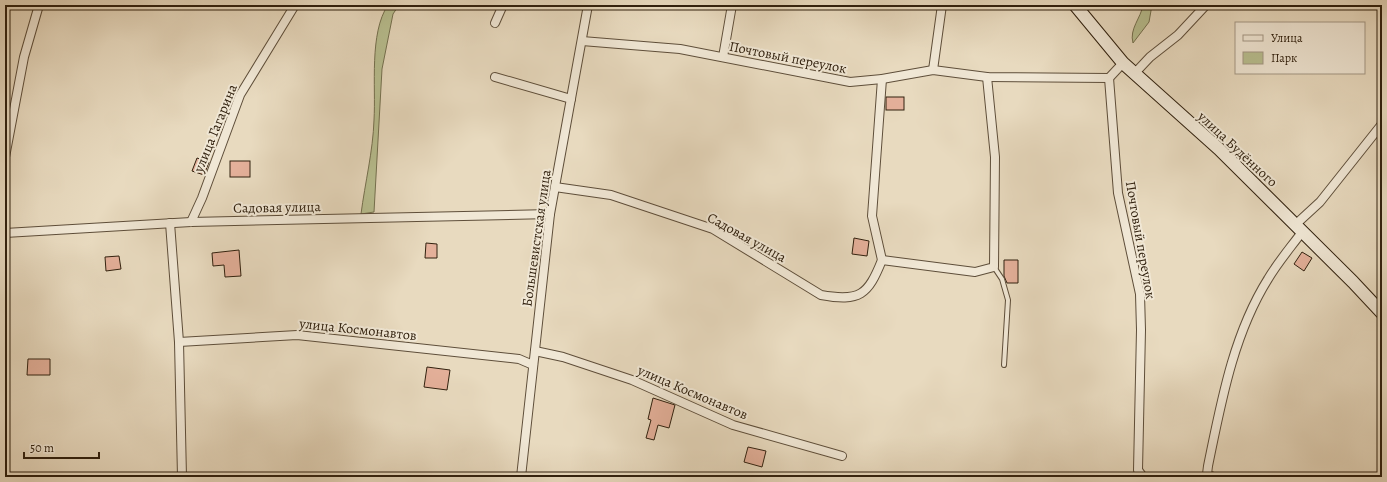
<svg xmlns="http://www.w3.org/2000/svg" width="1387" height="482" font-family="Alegreya,serif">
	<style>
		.green { fill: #b8bf90; stroke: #74704f }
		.building { fill: #e4b09a; stroke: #30200e }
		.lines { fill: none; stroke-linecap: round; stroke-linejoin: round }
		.service-casing { stroke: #5e4e3a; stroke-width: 6 }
		.minor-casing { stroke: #5e4e3a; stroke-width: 10 }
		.secondary-casing { stroke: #30200e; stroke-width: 14 }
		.service { stroke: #f0e7d5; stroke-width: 4 }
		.minor { stroke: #f0e7d5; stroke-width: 8 }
		.secondary { stroke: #f0e7d5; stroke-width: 12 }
		.labels { text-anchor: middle; stroke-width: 4; stroke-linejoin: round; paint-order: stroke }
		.street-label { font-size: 14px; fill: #30200e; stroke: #f0e7d5 }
	</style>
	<rect width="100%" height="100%" fill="#e8dabf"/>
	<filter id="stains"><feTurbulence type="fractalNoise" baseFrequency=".005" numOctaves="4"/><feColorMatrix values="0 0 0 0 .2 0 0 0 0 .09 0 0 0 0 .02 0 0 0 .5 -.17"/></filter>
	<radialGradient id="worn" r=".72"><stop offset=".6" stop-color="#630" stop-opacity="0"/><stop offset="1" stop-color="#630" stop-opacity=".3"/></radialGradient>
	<!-- green -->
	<g class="green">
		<path d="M388,5H399L393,14L382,69L374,212L361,214C365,183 373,151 374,120C376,87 369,33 388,5Z"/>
		<path d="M1143,5H1152L1149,22L1133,43C1129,29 1141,18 1143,5Z"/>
	</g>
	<!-- building -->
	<g class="building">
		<rect x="886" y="97" width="18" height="13"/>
		<polygon points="197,158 209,162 204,175 192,171"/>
		<rect x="230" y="161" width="20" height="16"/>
		<polygon points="854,238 869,241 867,256 852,254"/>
		<polygon points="426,243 437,244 437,258 425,258"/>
		<polygon points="239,250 241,276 225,277 224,265 213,266 212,253"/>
		<polygon points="1302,252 1312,258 1304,271 1294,264"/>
		<polygon points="119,256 121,269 106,271 105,257"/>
		<polygon points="1004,260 1018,260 1018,283 1007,283 1004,276"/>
		<polygon points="28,359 50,359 50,375 27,375"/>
		<polygon points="427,367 450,370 447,390 424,387"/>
		<polygon points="653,398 675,405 669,428 658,425 654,440 646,438 651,420 648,419"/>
		<polygon points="748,447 766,451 762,467 744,462"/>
	</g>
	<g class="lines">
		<defs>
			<polyline id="service" points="994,267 1002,279 1008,300 1004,365"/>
			<g id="minor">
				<polyline points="495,23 503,5"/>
				<polyline points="582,41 680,49 850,82 882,79 933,70 987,77 1109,78 1123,63"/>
				<polyline points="723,57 732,5"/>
				<polyline points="933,70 942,5"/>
				<polyline points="1134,74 1150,57 1178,35 1206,5"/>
				<polyline points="495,77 571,99"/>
				<polyline points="1109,78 1118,193 1140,294 1141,330 1138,470 1143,477"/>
				<polyline points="5,157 24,57 39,5"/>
				<path d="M555,187L611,195L713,229L821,295C860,302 868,295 882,260"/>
				<polyline points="191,222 202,198 240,95 295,5"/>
				<polyline points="170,223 179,342 182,477"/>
				<polyline points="1295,225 1320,202 1382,124"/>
				<polyline points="5,233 191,222 550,214"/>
				<polyline points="882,260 975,272 994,267 995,157 987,77"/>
				<polyline points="882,260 872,216 882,79"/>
				<polyline points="179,342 297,335 519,359 533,365"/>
				<polyline points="535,351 563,357 632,380 733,425 842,456"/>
				<polyline points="521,477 550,214 588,5"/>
				<path d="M1213,477L1207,474L1208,466C1221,403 1233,335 1268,279C1278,262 1291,247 1302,232"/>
			</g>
			<polyline id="secondary" points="1075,5 1123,63 1219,149 1353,282 1382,313"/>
		</defs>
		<!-- service casing -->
		<use href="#service" class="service-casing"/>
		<!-- minor casing -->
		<use href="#minor" class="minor-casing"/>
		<!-- secondary casing -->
		<use href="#secondary" class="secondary-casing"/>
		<!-- service -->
		<use href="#service" class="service"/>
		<!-- minor -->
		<use href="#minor" class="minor"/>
		<!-- secondary -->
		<use href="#secondary" class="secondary"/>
	</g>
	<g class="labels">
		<!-- street labels -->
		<g class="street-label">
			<text transform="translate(788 57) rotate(11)" y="5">Почтовый переулок</text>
			<text transform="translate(215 128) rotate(-68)" y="5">улица Гагарина</text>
			<text transform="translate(1238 149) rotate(43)" y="5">улица Будённого</text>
			<text transform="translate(277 207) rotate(-1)" y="5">Садовая улица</text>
			<text transform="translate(747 237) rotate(29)" y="5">Садовая улица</text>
			<text transform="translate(536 238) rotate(-82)" y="5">Большевистская улица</text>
			<text transform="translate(1141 240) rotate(80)" y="5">Почтовый переулок</text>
			<text transform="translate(358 329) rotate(6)" y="5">улица Космонавтов</text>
			<text transform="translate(693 392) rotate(23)" y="5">улица Космонавтов</text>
		</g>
	</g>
	<!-- margin -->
	<rect width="1387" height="482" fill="none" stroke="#e8dabf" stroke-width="20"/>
	<rect x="6" y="6" width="1375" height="470" fill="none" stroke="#30200e" stroke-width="2"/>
	<rect x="10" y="10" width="1367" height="462" fill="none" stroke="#30200e"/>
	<!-- legend -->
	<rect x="1235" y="22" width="130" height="52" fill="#f0e7d5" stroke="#a39785"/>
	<rect x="1243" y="35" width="20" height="6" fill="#f0e7d5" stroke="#a39785"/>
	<text x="1271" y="42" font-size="12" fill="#30200e">Улица</text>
	<rect x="1243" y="52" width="20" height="12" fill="#b8bf90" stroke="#a39785"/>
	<text x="1271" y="62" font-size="12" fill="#30200e">Парк</text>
	<!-- scale -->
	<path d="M24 452v6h75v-6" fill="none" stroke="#30200e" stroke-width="2"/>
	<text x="30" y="452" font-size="12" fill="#30200e" stroke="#f0e7d5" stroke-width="3" paint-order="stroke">50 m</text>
	<rect width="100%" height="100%" filter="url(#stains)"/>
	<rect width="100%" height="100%" fill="url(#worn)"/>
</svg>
